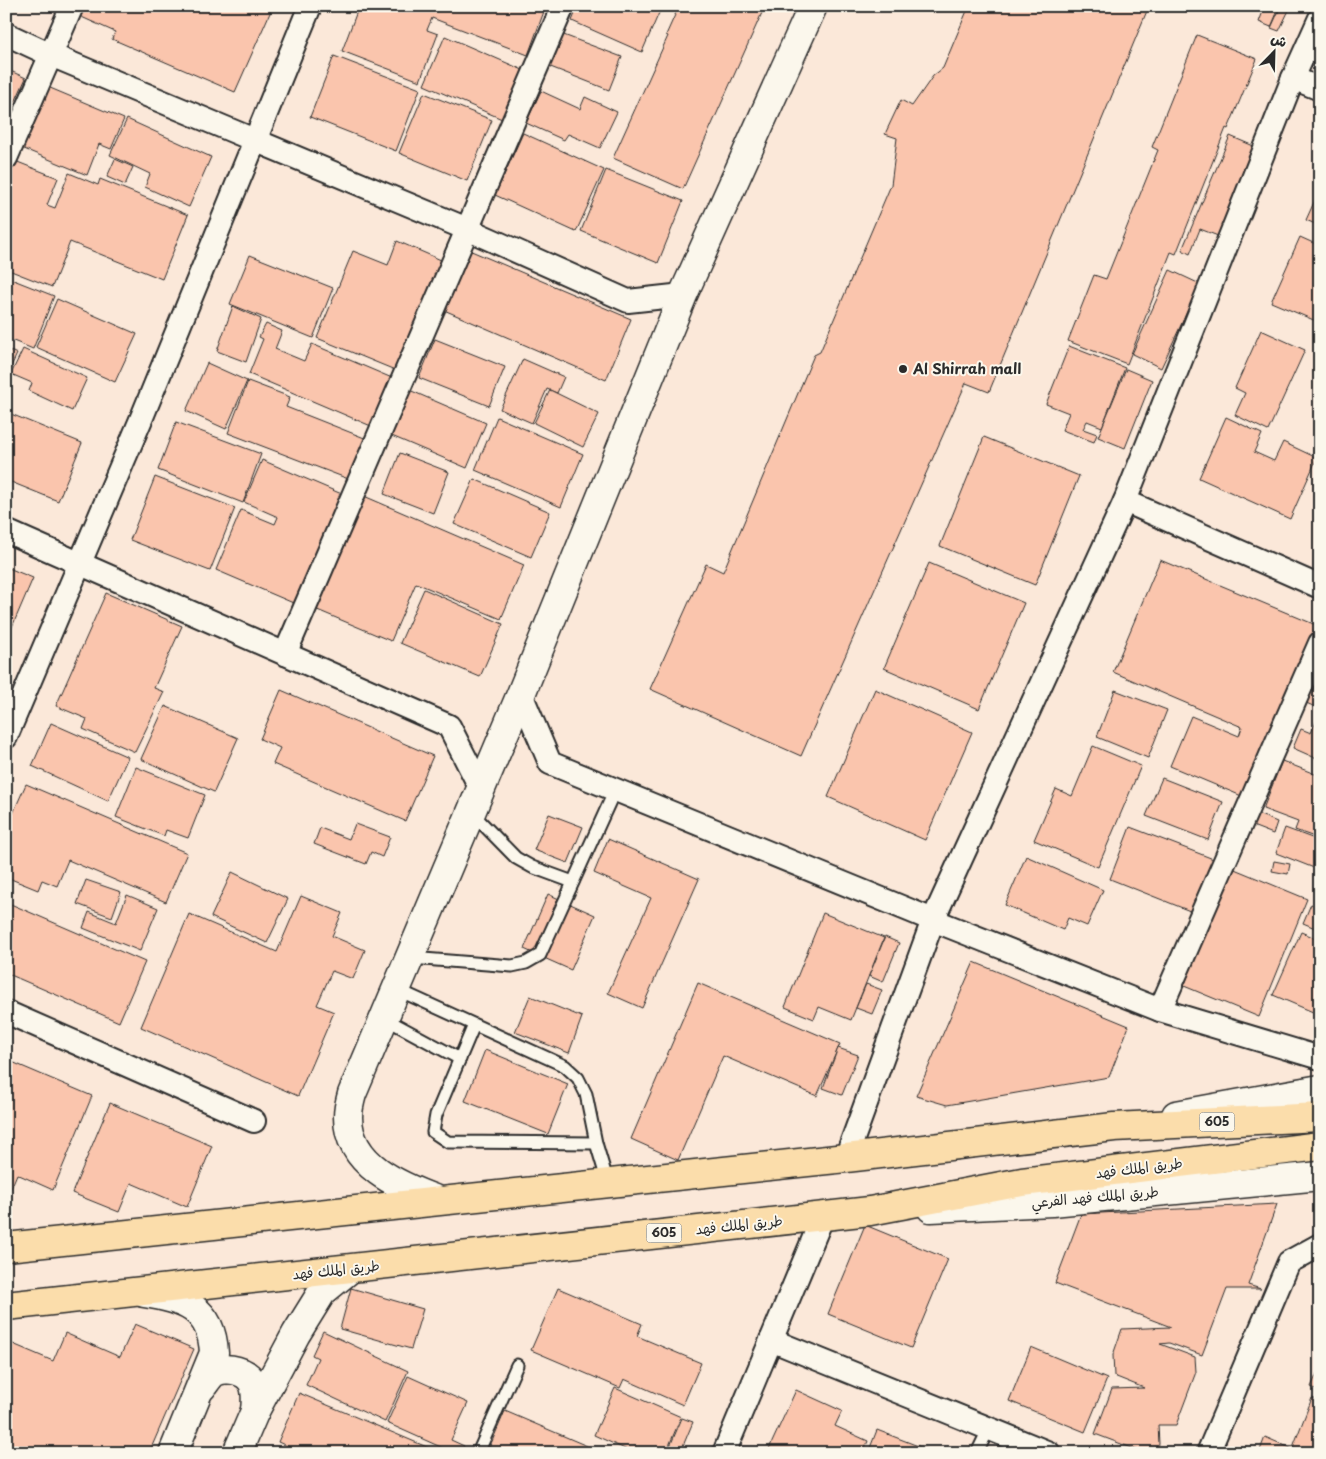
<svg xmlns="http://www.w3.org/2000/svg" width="1326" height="1459" font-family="'Playpen Sans','Playpen Sans Arabic',sans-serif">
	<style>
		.building { fill: #fac5ad; stroke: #2b2b2b }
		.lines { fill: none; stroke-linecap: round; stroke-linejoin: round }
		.service-casing { stroke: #2b2b2b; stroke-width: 15 }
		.minor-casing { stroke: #2b2b2b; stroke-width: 26 }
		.tertiary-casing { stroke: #2b2b2b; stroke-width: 31 }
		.secondary-casing { stroke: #2b2b2b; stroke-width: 31 }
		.motorway-casing { stroke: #2b2b2b; stroke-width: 31 }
		.service { stroke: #fbf7ec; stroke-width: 11 }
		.minor { stroke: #fbf7ec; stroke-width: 22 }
		.tertiary { stroke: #fbf7ec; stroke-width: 28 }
		.secondary { stroke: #fbf7ec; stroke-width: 28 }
		.motorway { stroke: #fbddab; stroke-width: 28 }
		.poi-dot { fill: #2b2b2b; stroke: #fbf7ec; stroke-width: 2 }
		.labels { text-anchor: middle; stroke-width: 4; stroke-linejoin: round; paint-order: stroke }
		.shield { fill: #fbf7ec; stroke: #696865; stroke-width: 1 }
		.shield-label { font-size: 12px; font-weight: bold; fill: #2b2b2b }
		.poi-label { font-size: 14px; font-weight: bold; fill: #2b2b2b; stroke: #fbf7ec; text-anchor: start }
		.street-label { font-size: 14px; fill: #2b2b2b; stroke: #fbf7ec }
	</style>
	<rect width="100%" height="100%" fill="#fbe8d9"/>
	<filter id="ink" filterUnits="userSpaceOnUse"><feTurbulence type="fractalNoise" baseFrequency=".02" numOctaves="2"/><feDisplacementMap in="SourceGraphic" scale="10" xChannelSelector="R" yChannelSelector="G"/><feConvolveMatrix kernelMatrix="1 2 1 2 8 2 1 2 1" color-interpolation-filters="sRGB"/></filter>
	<g filter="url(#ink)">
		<!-- building -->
		<g class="building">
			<polygon points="80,6 273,6 235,92 112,39 115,32 77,15"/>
			<polygon points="359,6 546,6 528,55 432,18 427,30 438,34 420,81 342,51"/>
			<polygon points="578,6 662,6 642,52 572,21"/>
			<polygon points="679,6 765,6 683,189 613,158 668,36 666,35"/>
			<polygon points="969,6 1149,6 989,392 966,383 801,756 650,689 706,564 723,572 814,355 820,352 891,185 897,138 885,134 901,100 912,106 933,76 943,68"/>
			<polygon points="1265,6 1280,6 1271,27 1259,22"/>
			<polygon points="1281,6 1290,8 1279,31 1271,28"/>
			<polygon points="561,34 622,57 609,90 548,66"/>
			<polygon points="1197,35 1257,59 1228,129 1226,128 1176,254 1171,252 1127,364 1068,341 1094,275 1106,279 1158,150 1152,147"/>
			<polygon points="445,36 523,70 502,119 424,85"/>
			<polygon points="334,56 420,89 396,151 310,117"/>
			<polygon points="6,69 26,78 6,122"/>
			<polygon points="43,85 124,119 111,149 99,144 87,175 17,146"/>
			<polygon points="541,91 580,109 585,97 617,112 600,148 568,134 564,140 526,123"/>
			<polygon points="424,93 492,120 467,181 399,153"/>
			<polygon points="127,119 211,157 189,207 145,187 150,174 110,155"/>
			<polygon points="523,133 604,170 576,232 495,195"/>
			<polygon points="1230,136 1256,147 1218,236 1200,229 1190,254 1182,250"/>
			<polygon points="10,159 58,178 47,205 55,208 69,173 98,185 100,179 188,215 162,279 70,242 52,287 6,269 6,168"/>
			<polygon points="115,159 133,167 125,185 107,177"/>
			<polygon points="606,170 683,201 658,263 581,231"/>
			<polygon points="1320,189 1320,226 1306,220"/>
			<polygon points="1300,237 1320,246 1320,312 1316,321 1271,302"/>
			<polygon points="397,241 441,260 395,370 317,338 353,251 388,265"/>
			<polygon points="469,250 631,319 606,380 444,310"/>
			<polygon points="250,255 333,288 313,338 230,304"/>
			<polygon points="1170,270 1200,284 1161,368 1132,354"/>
			<polygon points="6,277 54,296 33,349 6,338"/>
			<polygon points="57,299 137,334 115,382 36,347"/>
			<polygon points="233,306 261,319 246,362 217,351"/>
			<polygon points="266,324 282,331 275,349 304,361 312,344 392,378 371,426 249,374 263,339 259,337"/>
			<polygon points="1261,330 1305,350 1268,431 1235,415 1245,393 1235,388"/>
			<polygon points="435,339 505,367 489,406 419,378"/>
			<polygon points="1069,346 1125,368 1102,427 1087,421 1083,429 1097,434 1094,442 1062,430 1069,413 1046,404"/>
			<polygon points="6,349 17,354 6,377"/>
			<polygon points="23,349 87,378 72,411 29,391 32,383 11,374"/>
			<polygon points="523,359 564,377 557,393 547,389 532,423 500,409"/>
			<polygon points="207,363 247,381 226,429 186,411"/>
			<polygon points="1126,369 1152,380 1125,448 1098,437"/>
			<polygon points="248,381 290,397 286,407 367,439 351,480 228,433"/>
			<polygon points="407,389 486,423 467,468 387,434"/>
			<polygon points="550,390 599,414 583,447 534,423"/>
			<polygon points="6,412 82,443 58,501 6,480"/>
			<polygon points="497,417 583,454 561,507 475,470"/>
			<polygon points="1226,417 1262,434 1254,452 1274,461 1283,442 1317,458 1290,519 1199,478"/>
			<polygon points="176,422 261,454 243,503 158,470"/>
			<polygon points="984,437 1079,476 1035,585 940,546"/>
			<polygon points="400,453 449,472 433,513 384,494"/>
			<polygon points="262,460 344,495 298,605 216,570 241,510 275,524 278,517 244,502"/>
			<polygon points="155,477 235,508 210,571 130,540"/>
			<polygon points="474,479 550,512 531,557 454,524"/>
			<polygon points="364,496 524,565 501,619 416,583 391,641 315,609"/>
			<polygon points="1160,560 1316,625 1244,797 1170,766 1191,716 1239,736 1242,727 1113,672"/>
			<polygon points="929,563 1024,603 979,709 884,668"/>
			<polygon points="6,567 33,578 6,641"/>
			<polygon points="424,589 503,624 480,677 400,643"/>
			<polygon points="106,593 182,626 154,688 164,692 135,752 83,729 87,719 56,706"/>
			<polygon points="1320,665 1320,709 1304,702"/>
			<polygon points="875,689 972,732 925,840 828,797"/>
			<polygon points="281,690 433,756 405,821 273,764 280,748 260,739"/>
			<polygon points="1115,690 1167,710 1148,758 1097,737"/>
			<polygon points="165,706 238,738 214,792 141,759"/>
			<polygon points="1320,713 1320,760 1293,748 1301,729 1311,733"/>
			<polygon points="51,723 128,757 108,801 32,766"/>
			<polygon points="1093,746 1141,766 1098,867 1034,840 1056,789 1072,796"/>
			<polygon points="1282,761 1320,776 1320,839 1295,830 1298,822 1263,809"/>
			<polygon points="136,767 205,795 188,838 166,830 164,836 116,817"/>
			<polygon points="1162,778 1223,802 1208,840 1146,816"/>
			<polygon points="26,784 187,853 166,902 68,860 57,886 42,880 38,890 6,877 6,829"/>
			<polygon points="1255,813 1277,822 1273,834 1250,825"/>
			<polygon points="549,814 583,827 568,863 534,850"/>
			<polygon points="355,824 390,837 382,857 371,852 366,864 314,844 320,828 349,839"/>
			<polygon points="1130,827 1216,860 1195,913 1110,879"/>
			<polygon points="1285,828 1320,841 1320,854 1314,868 1276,853"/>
			<polygon points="608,839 699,879 642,1008 608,993 651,898 594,873"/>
			<polygon points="1026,856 1103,890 1087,926 1068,918 1063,930 1005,905"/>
			<polygon points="1274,861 1290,864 1288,874 1272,871"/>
			<polygon points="1232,868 1307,899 1259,1017 1184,986"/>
			<polygon points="232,872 288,899 267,943 211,917"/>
			<polygon points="86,880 121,892 112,917 77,904"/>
			<polygon points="548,894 595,915 571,970 524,949"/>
			<polygon points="127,895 158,908 140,951 83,928 89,912 116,923"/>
			<polygon points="301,896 342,913 332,936 365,950 353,979 332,971 317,1005 334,1012 298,1096 141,1027 189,914 277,952"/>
			<polygon points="6,902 145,962 119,1022 6,973"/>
			<polygon points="1311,904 1320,907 1320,930 1303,923"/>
			<polygon points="823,913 884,938 851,1020 819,1007 814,1019 785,1007"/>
			<polygon points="1301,932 1320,940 1320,1015 1273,995"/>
			<polygon points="885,937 899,943 883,982 869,976"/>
			<polygon points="974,962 1129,1026 1109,1077 947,1105 916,1096"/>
			<polygon points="698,983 840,1044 817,1096 723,1056 678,1160 631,1139"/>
			<polygon points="866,984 882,990 872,1014 856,1008"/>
			<polygon points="530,996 582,1017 569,1053 515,1032"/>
			<polygon points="838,1048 858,1055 842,1095 823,1088"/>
			<polygon points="485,1050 568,1084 548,1134 465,1101"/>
			<polygon points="12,1062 92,1096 53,1190 17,1174 6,1200 6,1077"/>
			<polygon points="110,1103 212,1146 187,1207 131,1183 119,1212 72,1193"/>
			<polygon points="1277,1204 1248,1285 1261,1289 1227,1289 1202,1355 1169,1343 1160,1344 1195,1357 1196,1372 1176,1425 1158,1425 1159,1444 1156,1453 1145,1453 1095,1434 1112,1389 1144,1388 1114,1376 1113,1355 1122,1329 1171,1327 1055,1283 1081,1214"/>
			<polygon points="865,1225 948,1259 911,1348 828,1314"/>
			<polygon points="351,1288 423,1309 411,1349 340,1329"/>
			<polygon points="558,1288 642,1324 637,1336 701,1363 683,1405 624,1379 620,1388 531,1350"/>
			<polygon points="135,1324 194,1349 149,1453 6,1453 6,1341 53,1361 65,1333 120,1357"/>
			<polygon points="323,1331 408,1371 385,1422 306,1385 318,1358 312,1355"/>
			<polygon points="1031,1347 1107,1379 1085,1432 1009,1401"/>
			<polygon points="1320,1367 1320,1391 1311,1387"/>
			<polygon points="408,1376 468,1403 451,1440 464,1446 461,1453 454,1453 387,1423"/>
			<polygon points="615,1388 681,1417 666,1453 634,1453 594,1435"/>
			<polygon points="796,1390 842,1411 835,1426 868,1441 863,1453 768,1451"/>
			<polygon points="299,1393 441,1453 303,1453 278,1442"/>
			<polygon points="1312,1398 1320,1401 1320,1453 1308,1453 1293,1447"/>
			<polygon points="505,1411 587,1446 584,1453 487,1453"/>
			<polygon points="682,1418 693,1422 680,1453 667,1453"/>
			<polygon points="877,1430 936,1453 868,1453"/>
			<polygon points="1265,1437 1302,1453 1259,1453"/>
		</g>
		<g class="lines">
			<defs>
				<g id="service">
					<polyline points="472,813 516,858 532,867 573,882"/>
					<polyline points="411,958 512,966 526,963 540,955 615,790"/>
					<polyline points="396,989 565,1066 578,1078 586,1094 596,1143 608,1183"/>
					<polyline points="384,1018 460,1059"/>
					<polyline points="474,1025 436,1115 433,1132 448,1142 596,1143"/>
					<polyline points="478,1453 517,1365"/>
					<polyline points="977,1453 989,1428"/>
				</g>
				<g id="minor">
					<polyline points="6,34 51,55 467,229 628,301 683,295"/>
					<polyline points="1293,78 1320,89"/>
					<polyline points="6,158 72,6"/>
					<polyline points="1125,501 1320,587"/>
					<polyline points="6,531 449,726 481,789"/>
					<polyline points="285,654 563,6"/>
					<polyline points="521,694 550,763 933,920 1160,1010 1320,1058"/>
					<polyline points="6,737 142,417 310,6"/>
					<polyline points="1160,1010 1320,643"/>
					<polyline points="6,1012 254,1121"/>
					<polyline points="846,1158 933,920 1125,501 1293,78 1320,18"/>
					<polyline points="771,1340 1049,1453"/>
					<polyline points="724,1453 823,1216"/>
					<polyline points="1208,1453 1289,1262 1320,1245"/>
				</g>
				<g id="tertiary">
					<path d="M437,1200C399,1186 348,1165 348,1117C348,1109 350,1101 352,1094L521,694L683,295L813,6"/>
					<path d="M144,1293C184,1299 212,1308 214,1353L173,1453"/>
					<path d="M202,1387C206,1382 210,1375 215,1372C228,1366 247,1371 253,1383C257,1392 256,1402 255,1411"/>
					<polyline points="237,1453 255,1411 296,1334 322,1292 350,1269"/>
				</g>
				<g id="secondary">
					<polyline points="1176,1115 1320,1089"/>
					<polyline points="931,1208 1052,1202 1320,1176"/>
				</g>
				<g id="motorway">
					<polyline points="6,1247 846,1158 1114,1127 1320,1117"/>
					<polyline points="6,1306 870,1211 1022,1182 1320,1146"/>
				</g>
			</defs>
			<!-- service casing -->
			<use href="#service" class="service-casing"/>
			<!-- minor casing -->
			<use href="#minor" class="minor-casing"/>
			<!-- tertiary casing -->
			<use href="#tertiary" class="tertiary-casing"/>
			<!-- secondary casing -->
			<use href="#secondary" class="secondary-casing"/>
			<!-- motorway casing -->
			<use href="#motorway" class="motorway-casing"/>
			<!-- service -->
			<use href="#service" class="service"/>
			<!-- minor -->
			<use href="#minor" class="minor"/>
			<!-- tertiary -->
			<use href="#tertiary" class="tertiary"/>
			<!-- secondary -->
			<use href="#secondary" class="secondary"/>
			<!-- motorway -->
			<use href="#motorway" class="motorway"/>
		</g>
	</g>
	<!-- markers -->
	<circle class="poi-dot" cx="903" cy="369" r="5"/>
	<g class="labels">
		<!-- shield labels -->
		<g class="shield">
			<rect x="1199.5" y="1112.5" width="35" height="19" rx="4"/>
			<rect x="646.5" y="1223.5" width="35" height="19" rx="4"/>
		</g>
		<g class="shield-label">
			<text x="1217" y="1126">605</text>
			<text x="664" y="1237">605</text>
		</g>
		<!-- poi labels -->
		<g class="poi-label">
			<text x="913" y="374">Al Shirrah mall</text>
		</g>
		<!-- street labels -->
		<g class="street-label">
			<text transform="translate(1139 1168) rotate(-7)" y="5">طريق الملك فهد</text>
			<text transform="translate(1095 1197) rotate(-5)" y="5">طريق الملك فهد الفرعي</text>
			<text transform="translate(739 1225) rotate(-6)" y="5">طريق الملك فهد</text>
			<text transform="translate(336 1270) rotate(-6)" y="5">طريق الملك فهد</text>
		</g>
	</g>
	<!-- margin -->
	<rect width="1326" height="1459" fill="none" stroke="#fbf7ec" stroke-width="25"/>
	<rect x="12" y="12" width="1301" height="1434" fill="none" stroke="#2b2b2b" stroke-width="2" filter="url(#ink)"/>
	<!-- north arrow -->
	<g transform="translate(1274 52) rotate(23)" stroke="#fbf7ec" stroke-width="4" paint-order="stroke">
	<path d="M0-4L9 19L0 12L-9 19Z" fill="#2b2b2b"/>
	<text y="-8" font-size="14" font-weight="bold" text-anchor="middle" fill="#2b2b2b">ش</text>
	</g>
</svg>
